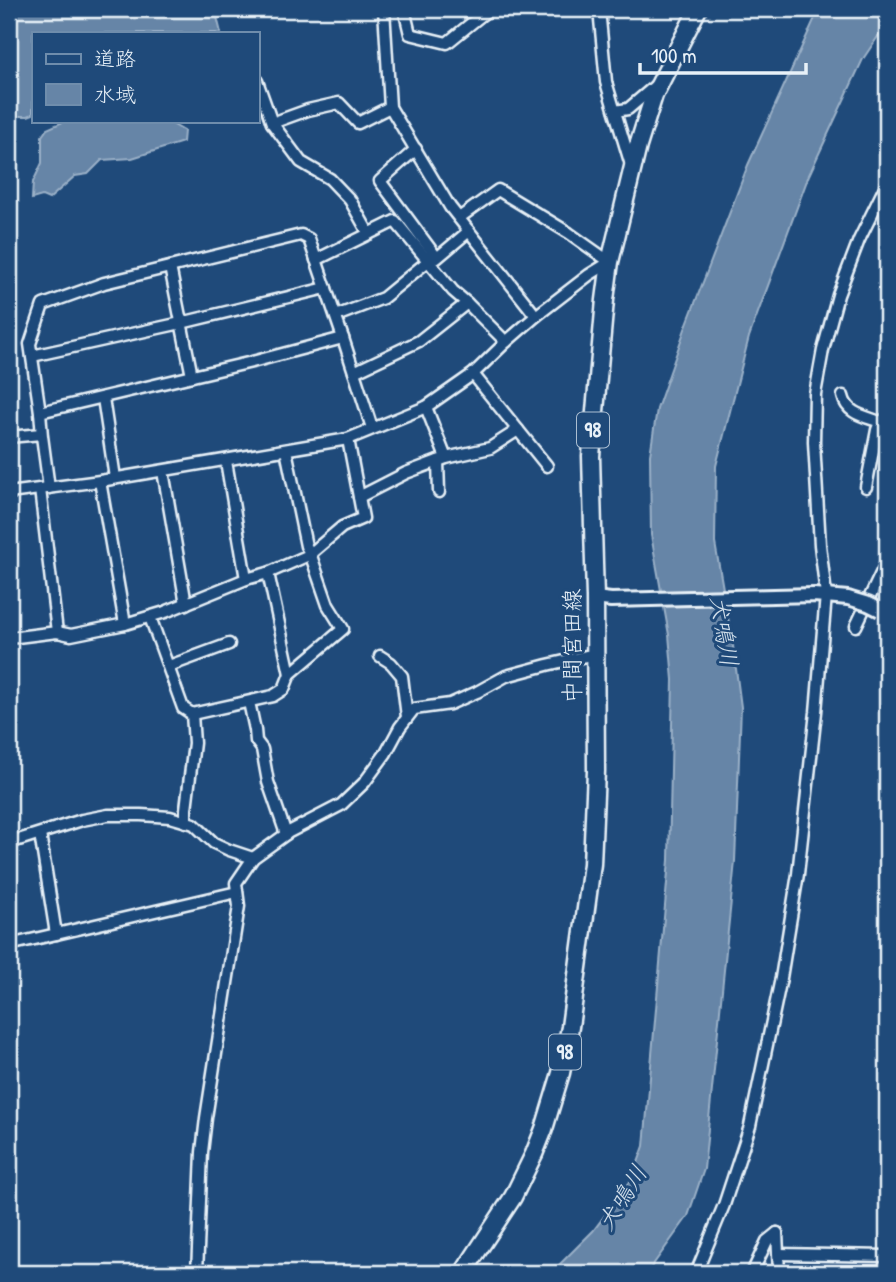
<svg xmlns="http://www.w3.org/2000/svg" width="896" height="1282" font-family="'Patrick Hand','Klee One',sans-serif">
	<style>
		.water { fill: #6685a7; stroke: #9ab0c7; stroke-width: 2 }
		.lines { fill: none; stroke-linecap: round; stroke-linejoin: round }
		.minor-casing { stroke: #e8f1f8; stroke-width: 15 }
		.tertiary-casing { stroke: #e8f1f8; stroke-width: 18 }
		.primary-casing { stroke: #e8f1f8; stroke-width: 21 }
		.minor { stroke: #1f4a7a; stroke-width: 10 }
		.tertiary { stroke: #1f4a7a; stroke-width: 12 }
		.primary { stroke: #1f4a7a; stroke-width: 16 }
		.tertiary-bridge-casing { stroke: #e8f1f8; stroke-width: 18; stroke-linecap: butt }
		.tertiary-bridge { stroke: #1f4a7a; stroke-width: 12 }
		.labels { text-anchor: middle; stroke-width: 6; stroke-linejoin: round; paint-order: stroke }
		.shield { fill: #1f4a7a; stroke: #acbfd2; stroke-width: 2 }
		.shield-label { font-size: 21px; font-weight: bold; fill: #e8f1f8 }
		.street-label { font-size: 23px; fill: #e8f1f8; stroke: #1f4a7a }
		.water-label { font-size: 24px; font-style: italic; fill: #d4e1ec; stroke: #1f4a7a }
	</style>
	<rect width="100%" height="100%" fill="#1f4a7a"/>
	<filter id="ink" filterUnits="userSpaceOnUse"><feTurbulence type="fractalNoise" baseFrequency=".0143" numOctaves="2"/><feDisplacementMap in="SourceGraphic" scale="14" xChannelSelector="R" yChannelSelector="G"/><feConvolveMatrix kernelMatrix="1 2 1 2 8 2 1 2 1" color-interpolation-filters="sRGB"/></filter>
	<g filter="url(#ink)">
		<!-- water -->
		<g class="water">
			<polygon points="9,9 215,9 221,33 33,33 33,114 28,116 9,116"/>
			<polygon points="819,9 887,9 887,23 863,59 809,175 749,337 716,466 715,543 733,646 741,707 735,861 704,1169 688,1216 647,1273 551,1273 593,1231 632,1179 644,1146 669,860 673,680 669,635 651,535 650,455 657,409 685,329 748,165"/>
			<polygon points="65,121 167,121 184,131 183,142 132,158 102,160 88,174 75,176 49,199 42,196 32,199 33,182 42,163 42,136 47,129"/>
		</g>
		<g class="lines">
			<defs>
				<g id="minor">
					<polyline points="384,9 390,107 450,207 536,316"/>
					<polyline points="404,9 410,34 447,43 489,9"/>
					<polyline points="599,9 606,82 631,165"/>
					<polyline points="257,81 272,123"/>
					<polyline points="615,111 628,109 655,86"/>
					<polyline points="416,149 380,181 437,258 469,231"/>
					<polyline points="369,234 350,200 330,179 301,162 272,123 308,110 339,103 358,123 390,107"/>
					<polyline points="316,260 395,221 453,291 467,303 419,341 354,372"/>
					<polyline points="170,267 192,376"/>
					<polyline points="467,303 506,342"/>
					<polyline points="336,316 383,298 428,261"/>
					<polyline points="32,356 181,323 326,288"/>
					<path d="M843,396C847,414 864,416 880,422"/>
					<polyline points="103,398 115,478"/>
					<polyline points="40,412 252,362 343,338"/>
					<polyline points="518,430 547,466"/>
					<polyline points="9,437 41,434"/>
					<polyline points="446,458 490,448 518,430 473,374"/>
					<polyline points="226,461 246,579"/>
					<polyline points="438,461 439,492"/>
					<polyline points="163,471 186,604"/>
					<polyline points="100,481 125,624"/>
					<polyline points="866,487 877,430 880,422 887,418"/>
					<polyline points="49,488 42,436 40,412 30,344 43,305 104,283 301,235 309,239 343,338 372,428"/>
					<polyline points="40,489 57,632"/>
					<polyline points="9,493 100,481 348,439 426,407 473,374 506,342 536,316 589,275 610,262 569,233 498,190 459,218"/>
					<polyline points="359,497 406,473 446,458 426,407"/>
					<polyline points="268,573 290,674 343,629 328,605 310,553 306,546 286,450"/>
					<polyline points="150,617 183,708 192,714 273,696 284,689 290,674"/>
					<polyline points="856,626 887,561"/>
					<polyline points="9,638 57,632 71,635 125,624 165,612 246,579 268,573 309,555 342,527 363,518 348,439"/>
					<polyline points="380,656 391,663 402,676 407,717"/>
					<polyline points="169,666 229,644"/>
					<polyline points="249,702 255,730 256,741 262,749 268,782 286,834"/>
					<polyline points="186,822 186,809 194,743 192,714"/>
					<polyline points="40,834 56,934"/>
					<polyline points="9,843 82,820 108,815 141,815 170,817 194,824 214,843 229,850 253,858"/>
					<polyline points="9,945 237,892"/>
					<polyline points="777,1233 779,1273"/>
					<polyline points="779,1254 887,1256"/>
					<polyline points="197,1273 202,1152 206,1118 239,906 236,883 253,858 289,832 341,805 364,783 386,753 400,727 414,709 450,704 477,692 506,676 547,665 586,656 595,655"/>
					<polyline points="696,1273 724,1205 750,1126 781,978 798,874 816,712 826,595 820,545 814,442 815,394 823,350 838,295 859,240 887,183"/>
					<polyline points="752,1273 767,1241 777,1233"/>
				</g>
				<polyline id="tertiary" points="595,598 611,600 814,595 848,598"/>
				<polyline id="primary" points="463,1273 513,1197 534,1154 544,1129 561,1073 570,1027 592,864 596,771 595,598 591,456 605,300 610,262 638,146 654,95 698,9"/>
			</defs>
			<!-- minor casing -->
			<use href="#minor" class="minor-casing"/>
			<!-- tertiary casing -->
			<use href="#tertiary" class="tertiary-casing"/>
			<!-- primary casing -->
			<use href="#primary" class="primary-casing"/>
			<!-- minor -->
			<use href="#minor" class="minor"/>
			<!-- tertiary -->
			<use href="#tertiary" class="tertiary"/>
			<!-- primary -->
			<use href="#primary" class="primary"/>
			<defs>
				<polyline id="tertiary-bridge" points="848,598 868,604 880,610"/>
			</defs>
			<!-- tertiary-bridge casing -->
			<use href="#tertiary-bridge" class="tertiary-bridge-casing"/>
			<!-- tertiary-bridge -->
			<use href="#tertiary-bridge" class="tertiary-bridge"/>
		</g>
	</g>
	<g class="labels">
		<!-- shield labels -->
		<g class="shield">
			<rect x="577" y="412.5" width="32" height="35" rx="5"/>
			<rect x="549" y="1034.5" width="32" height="35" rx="5"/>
		</g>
		<g class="shield-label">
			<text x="593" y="437">98</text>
			<text x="565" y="1059">98</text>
		</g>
		<!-- street labels -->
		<g class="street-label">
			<text transform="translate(572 646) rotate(-90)" y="8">中間宮田線</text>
		</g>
		<!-- water labels -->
		<g class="water-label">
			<text transform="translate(724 631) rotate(81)" y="8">犬鳴川</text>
			<text transform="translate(622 1198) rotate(-58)" y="8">犬鳴川</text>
		</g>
	</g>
	<!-- margin -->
	<rect width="896" height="1282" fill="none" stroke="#1f4a7a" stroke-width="35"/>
	<rect x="18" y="18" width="861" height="1247" fill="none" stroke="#e8f1f8" stroke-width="2.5" filter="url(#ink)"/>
	<!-- legend -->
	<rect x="32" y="32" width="228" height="91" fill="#1f4a7a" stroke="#6f8dac" stroke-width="2"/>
	<rect x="46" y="54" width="35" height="10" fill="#1f4a7a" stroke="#6f8dac" stroke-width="2"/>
	<text x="94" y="66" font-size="21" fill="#e8f1f8">道路</text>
	<rect x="46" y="84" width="35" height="21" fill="#6685a7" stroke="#6f8dac" stroke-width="2"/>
	<text x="94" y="102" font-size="21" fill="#e8f1f8">水域</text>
	<!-- scale -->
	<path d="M640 63v10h166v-10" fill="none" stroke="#e8f1f8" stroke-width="3.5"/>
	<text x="651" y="63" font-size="21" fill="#e8f1f8" stroke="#1f4a7a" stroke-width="5" paint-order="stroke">100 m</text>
</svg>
